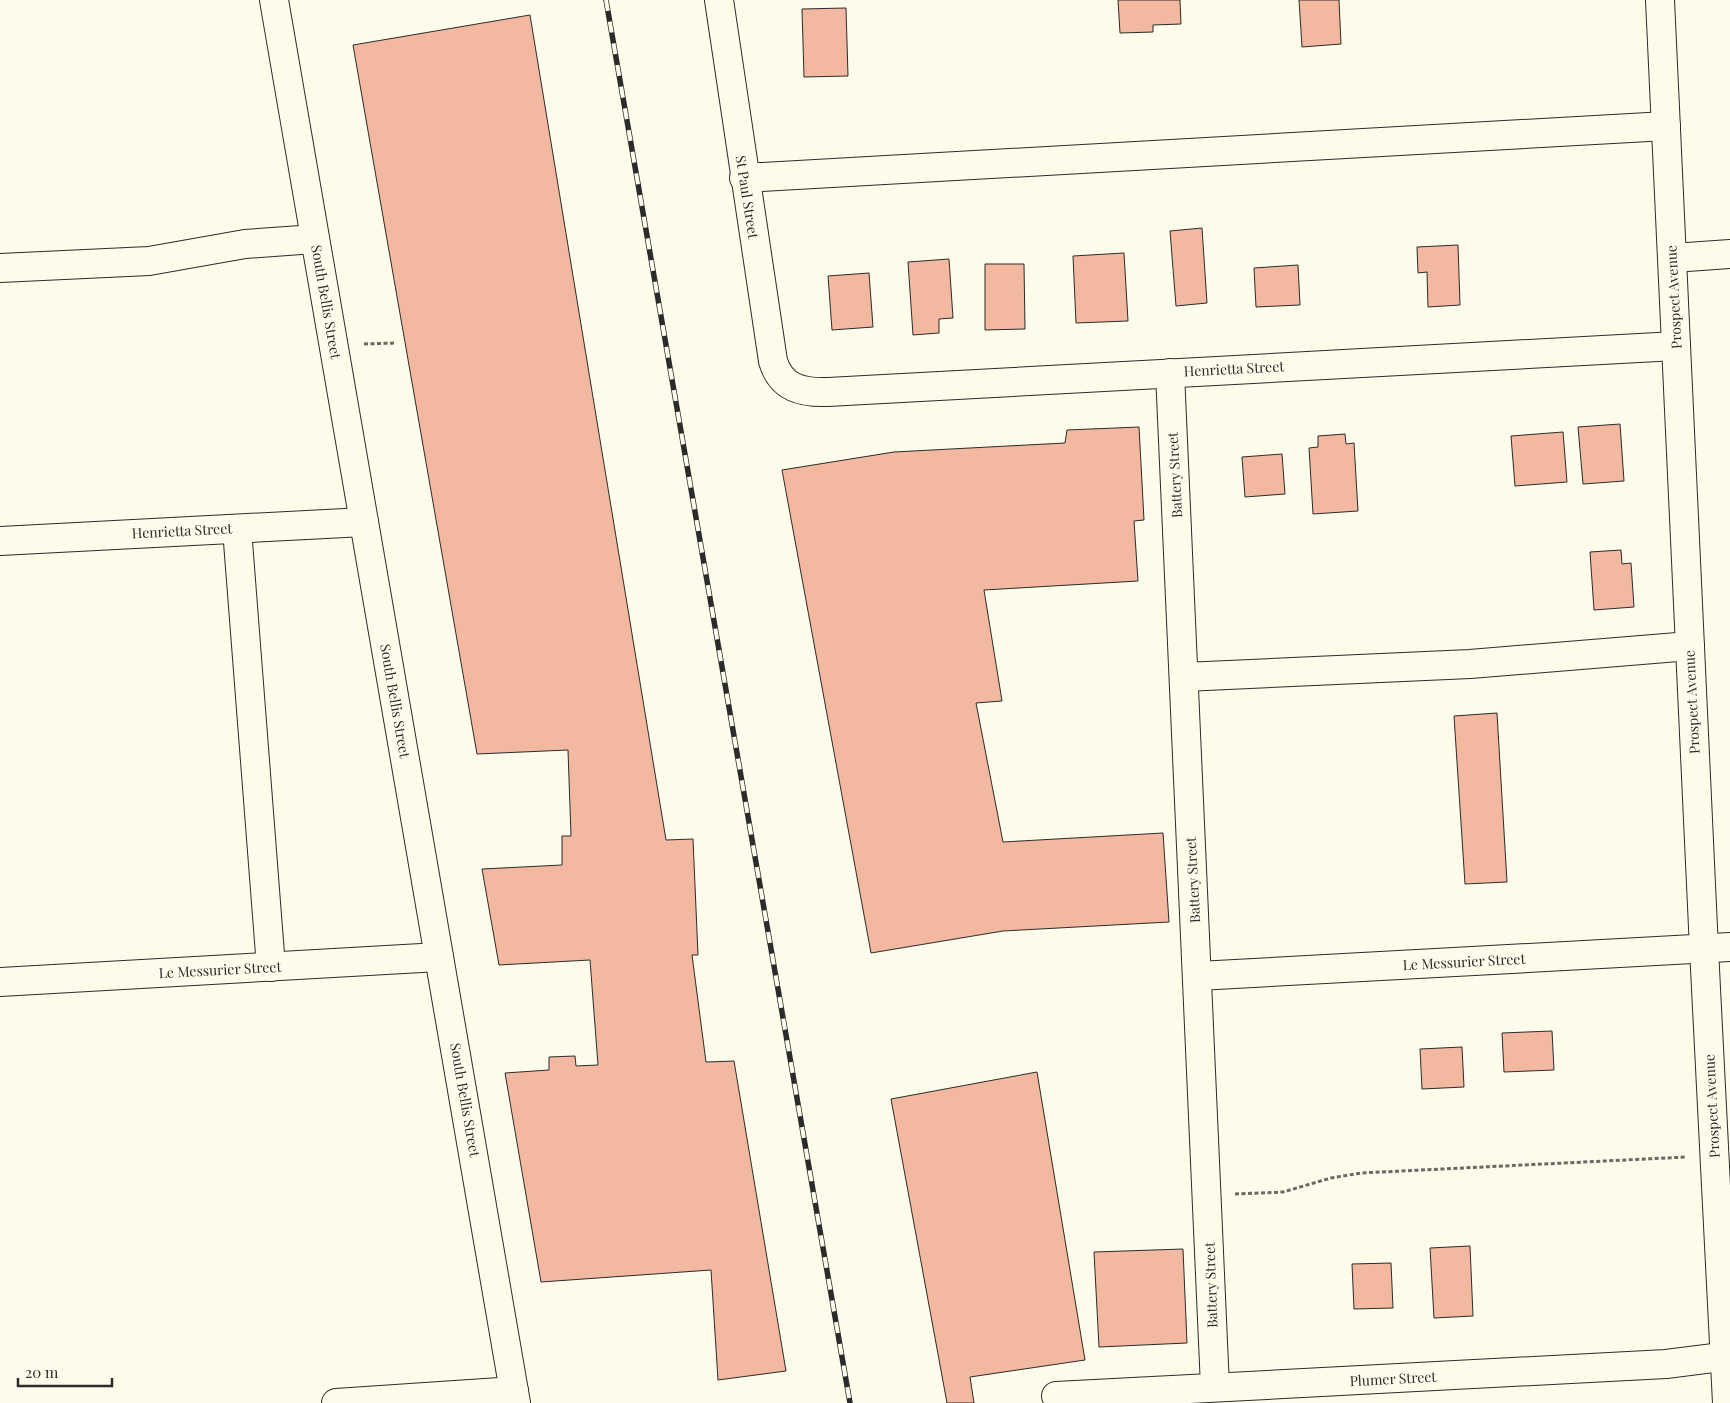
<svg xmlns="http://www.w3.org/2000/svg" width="1730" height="1403" font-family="'Playfair Display',serif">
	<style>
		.building { fill: #f2b8a0; stroke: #2b2b2b }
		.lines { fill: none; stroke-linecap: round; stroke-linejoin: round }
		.minor-casing { stroke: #2b2b2b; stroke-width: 30 }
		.path { stroke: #6a6964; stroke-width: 3; stroke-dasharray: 4 2.5; stroke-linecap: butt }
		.minor { stroke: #fdfbea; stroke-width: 28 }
		.rail-casing { stroke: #2b2b2b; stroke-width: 5.5 }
		.rail { stroke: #fdfbea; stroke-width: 4; stroke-dasharray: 11; stroke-linecap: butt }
		.labels { text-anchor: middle; stroke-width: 4; stroke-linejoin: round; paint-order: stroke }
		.street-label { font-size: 14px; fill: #2b2b2b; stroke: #fdfbea }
	</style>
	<rect width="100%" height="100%" fill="#fdfbea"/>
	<!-- building -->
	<g class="building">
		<polygon points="1118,0 1180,0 1181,24 1153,25 1153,32 1120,33"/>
		<polygon points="1299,0 1339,0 1341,44 1302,47"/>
		<polygon points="846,8 848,76 804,77 802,9"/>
		<polygon points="530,15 666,840 693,839 698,955 692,955 706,1062 734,1061 786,1371 718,1380 711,1270 541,1282 505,1073 549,1070 549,1057 575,1056 576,1066 598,1065 590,960 499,965 482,869 562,865 562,836 571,836 568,750 477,754 353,45"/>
		<polygon points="1202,228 1207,303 1176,306 1170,231"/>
		<polygon points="1458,245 1460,305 1428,307 1427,272 1418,273 1417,247"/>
		<polygon points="1124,253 1128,321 1076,323 1073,256"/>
		<polygon points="949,259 953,318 939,319 939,333 913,335 908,262"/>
		<polygon points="985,264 1024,264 1025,329 985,330"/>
		<polygon points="1298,265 1300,305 1256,307 1254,268"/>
		<polygon points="869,273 873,327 832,330 828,276"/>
		<polygon points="1620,424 1624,481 1583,484 1578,427"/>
		<polygon points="1139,427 1144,520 1134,521 1138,581 984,590 1002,701 976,703 1003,842 1163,833 1169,922 1003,931 871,953 782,470 894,452 1065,443 1067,430"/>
		<polygon points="1563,432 1567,482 1515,486 1511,436"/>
		<polygon points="1345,434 1346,444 1354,443 1358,511 1313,514 1309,448 1318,447 1318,436"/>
		<polygon points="1282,454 1285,494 1245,497 1242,457"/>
		<polygon points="1621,550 1622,564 1631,563 1634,607 1594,610 1590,552"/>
		<polygon points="1497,713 1507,882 1465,884 1454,716"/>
		<polygon points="1552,1031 1554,1070 1504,1072 1502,1033"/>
		<polygon points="1462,1047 1464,1087 1422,1089 1420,1049"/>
		<polygon points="1037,1072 1085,1360 970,1377 974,1403 947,1403 891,1099"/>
		<polygon points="1470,1246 1473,1316 1434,1318 1430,1248"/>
		<polygon points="1183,1249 1187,1343 1099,1347 1094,1252"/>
		<polygon points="1391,1263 1393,1308 1354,1309 1352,1264"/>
	</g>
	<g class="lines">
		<defs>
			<g id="minor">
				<polyline points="274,0 516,1403"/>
				<path d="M719,0L773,361C781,388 802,393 828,392L1676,346"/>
				<polyline points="1660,0 1704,949 1727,1403"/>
				<polyline points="744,178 1666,126"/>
				<polyline points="1673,258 1730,254"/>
				<polyline points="0,268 149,261 245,244 315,239"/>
				<polyline points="1170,373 1215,1387"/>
				<polyline points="237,529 271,967"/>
				<polyline points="0,541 364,522"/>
				<polyline points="1184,677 1470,664 1690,646"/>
				<polyline points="1198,976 1730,947"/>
				<polyline points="0,982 439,957"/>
				<polyline points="1056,1396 1666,1364 1730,1356"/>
				<polyline points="336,1403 514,1391"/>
			</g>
		</defs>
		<!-- minor casing -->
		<use href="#minor" class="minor-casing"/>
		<!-- path -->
		<g class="path">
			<polyline points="364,344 394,343"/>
			<polyline points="1235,1194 1283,1192 1331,1178 1361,1173 1686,1157"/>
		</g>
		<!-- minor -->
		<use href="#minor" class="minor"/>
		<defs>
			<polyline id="rail" points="606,0 850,1403"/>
		</defs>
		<!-- rail casing -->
		<use href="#rail" class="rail-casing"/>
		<!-- rail -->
		<use href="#rail" class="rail"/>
	</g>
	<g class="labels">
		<!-- street labels -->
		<g class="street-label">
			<text transform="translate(747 197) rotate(81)" y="5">St Paul Street</text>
			<text transform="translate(1674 297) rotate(-93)" y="5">Prospect Avenue</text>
			<text transform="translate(326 302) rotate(80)" y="5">South Bellis Street</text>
			<text transform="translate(1234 369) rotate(-3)" y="5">Henrietta Street</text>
			<text transform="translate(1175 475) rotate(-93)" y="5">Battery Street</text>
			<text transform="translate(182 531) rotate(-3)" y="5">Henrietta Street</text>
			<text transform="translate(395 701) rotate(80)" y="5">South Bellis Street</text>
			<text transform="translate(1692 702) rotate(-93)" y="5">Prospect Avenue</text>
			<text transform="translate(1193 880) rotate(-93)" y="5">Battery Street</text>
			<text transform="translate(1464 962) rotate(-3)" y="5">Le Messurier Street</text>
			<text transform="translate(220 970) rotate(-3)" y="5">Le Messurier Street</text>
			<text transform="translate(465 1100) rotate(80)" y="5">South Bellis Street</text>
			<text transform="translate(1712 1106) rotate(-93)" y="5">Prospect Avenue</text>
			<text transform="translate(1211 1285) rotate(-92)" y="5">Battery Street</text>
			<text transform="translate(1393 1379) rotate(-3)" y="5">Plumer Street</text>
		</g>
	</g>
	<!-- scale -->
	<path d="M18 1378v8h94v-8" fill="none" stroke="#2b2b2b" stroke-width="2.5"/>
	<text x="25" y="1378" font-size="15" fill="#2b2b2b" stroke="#fdfbea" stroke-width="4" paint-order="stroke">20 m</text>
</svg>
